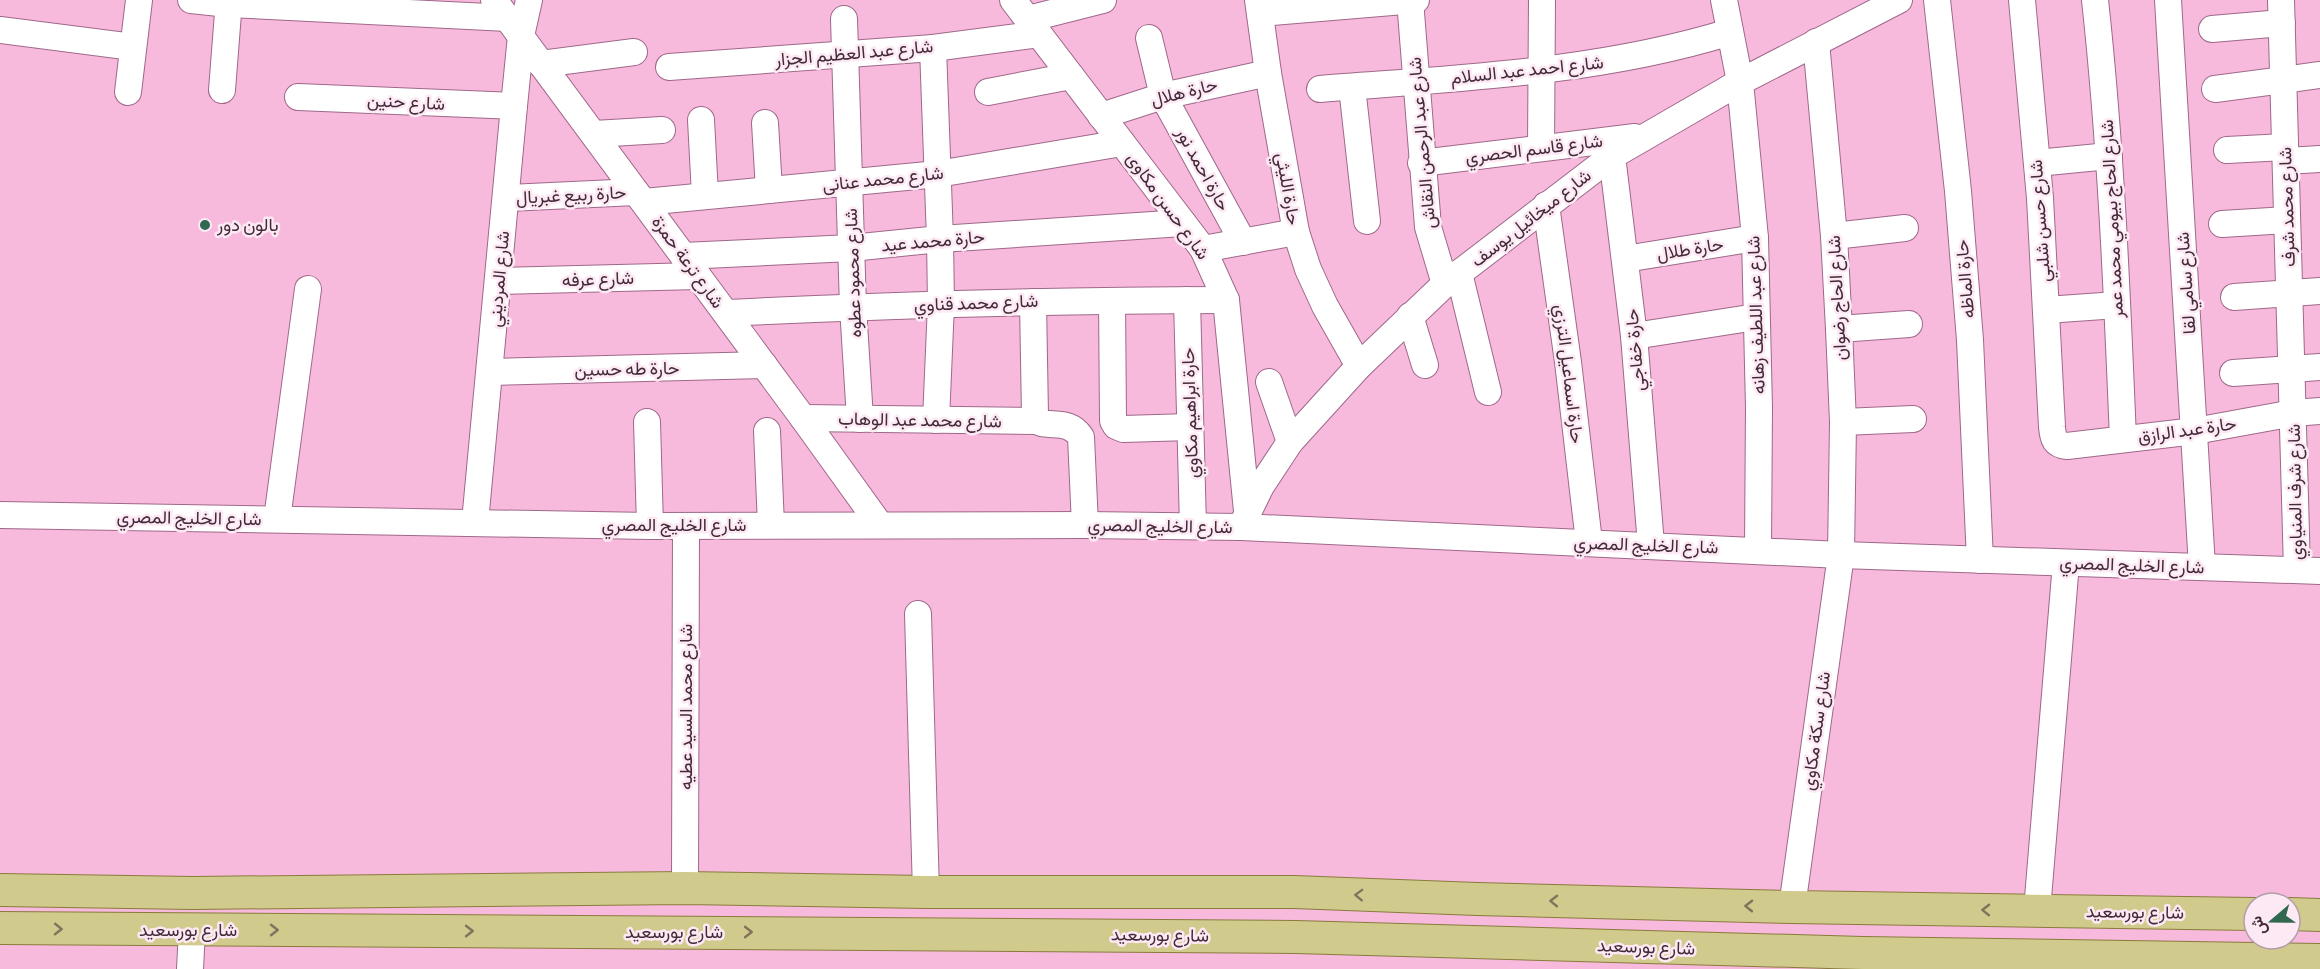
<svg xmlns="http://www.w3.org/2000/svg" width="2320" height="969" font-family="'Crimson Pro',Vazirmatn,serif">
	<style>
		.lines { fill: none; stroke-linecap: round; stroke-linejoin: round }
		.minor-casing { stroke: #9f6889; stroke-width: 28 }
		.major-casing { stroke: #8a7b3d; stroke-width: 34 }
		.minor { stroke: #fff; stroke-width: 26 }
		.major { stroke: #d0ca8c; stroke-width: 32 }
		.oneway { stroke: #82725e }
		.poi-dot { fill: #306850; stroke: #fde9f4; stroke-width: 2 }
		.labels { text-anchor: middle; stroke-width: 5; stroke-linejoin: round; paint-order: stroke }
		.street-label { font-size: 18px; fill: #422a38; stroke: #fde9f4 }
		.poi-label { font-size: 18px; fill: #422a38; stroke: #fde9f4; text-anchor: start }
	</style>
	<rect width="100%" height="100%" fill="#f7badd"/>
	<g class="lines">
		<defs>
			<g id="minor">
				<polyline points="191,0 229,4 508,18"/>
				<polyline points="494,0 803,418 880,525"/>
				<polyline points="1013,0 1203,249 1226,300 1247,511"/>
				<polyline points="1258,0 1268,73 1296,232 1308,269 1325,306 1359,366"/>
				<polyline points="1410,0 1428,227 1445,284"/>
				<polyline points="1724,0 1740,82 1755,238 1759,408 1758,549"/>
				<polyline points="1937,0 1958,191 1970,340 1980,560"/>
				<path d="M2022,0L2040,198L2052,427C2053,439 2055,445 2067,446L2195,431L2293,413L2320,411"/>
				<path d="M2095,0C2111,146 2117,293 2123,439"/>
				<polyline points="2168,0 2202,567"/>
				<polyline points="2281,0 2297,570"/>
				<polyline points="1260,13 1416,0"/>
				<polyline points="844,19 853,307 860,419"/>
				<polyline points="1028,19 1103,0"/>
				<polyline points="2212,29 2282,23"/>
				<polyline points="0,30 133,47"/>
				<polyline points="1149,38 1163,96 1243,242"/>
				<polyline points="933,48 940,239 941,304 936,420"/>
				<polyline points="541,64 634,52"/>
				<polyline points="669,67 933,48 1039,34"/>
				<polyline points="1352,87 1367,221"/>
				<path d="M1320,89C1458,78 1597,73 1730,32"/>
				<polyline points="2215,89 2320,75"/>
				<polyline points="222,90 229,0"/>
				<polyline points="128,92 139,0"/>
				<polyline points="988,92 1071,76"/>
				<polyline points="298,97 514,106"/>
				<polyline points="1101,116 1163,96 1268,73"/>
				<polyline points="701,120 705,195"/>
				<polyline points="765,123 769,190"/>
				<polyline points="594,134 662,130"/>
				<polyline points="1541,147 1542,0"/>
				<polyline points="2227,150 2285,147"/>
				<polyline points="1612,156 1634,336 1651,545"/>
				<polyline points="2286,161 2320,159"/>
				<polyline points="1421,163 1635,137"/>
				<polyline points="2037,163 2109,156"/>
				<polyline points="506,198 636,192"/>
				<polyline points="644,202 938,174 1122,143"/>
				<polyline points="1546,205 1568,362 1589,542"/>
				<polyline points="2222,224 2287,220"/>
				<polyline points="1834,236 1905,228"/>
				<polyline points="1203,249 1296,232"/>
				<polyline points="683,256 851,248 940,239 1183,223"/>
				<polyline points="1625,259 1755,238"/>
				<polyline points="1459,273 1488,392"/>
				<polyline points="498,281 698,276"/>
				<polyline points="2234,297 2320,291"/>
				<polyline points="1187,300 1193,526"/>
				<polyline points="1112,301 1113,421 1116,426 1123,429 1190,427"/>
				<path d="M1033,302L1035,416L1041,423C1057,426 1070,421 1081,437L1085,525"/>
				<polyline points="2046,310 2117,305"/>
				<path d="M726,313C892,305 1059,300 1226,300"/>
				<polyline points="1410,316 1425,365"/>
				<polyline points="1839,329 1909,324"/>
				<polyline points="1634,336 1756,317"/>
				<polyline points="490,372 764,365"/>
				<polyline points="2233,373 2320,367"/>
				<polyline points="1269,382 1290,442"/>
				<polyline points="803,418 1037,421"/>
				<polyline points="647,422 650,526"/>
				<polyline points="1843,422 1913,419"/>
				<polyline points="767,431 771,525"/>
				<polyline points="0,515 650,526 1085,525 1241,527 1841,555 2320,571"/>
				<polyline points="277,519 308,289"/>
				<polyline points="475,522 514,106 521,36 529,0"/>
				<polyline points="1241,527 1261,486 1290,442 1359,366 1445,284 1612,156 1740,82 1899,0"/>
				<polyline points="918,614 926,892"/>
				<polyline points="685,888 686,526"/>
				<polyline points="1792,907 1841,555 1843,422 1839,329 1834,236 1816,42"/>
				<polyline points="2037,910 2066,563"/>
				<polyline points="190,969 192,930"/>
			</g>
			<g id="major">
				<polyline points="0,890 193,893 685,888 926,892 1294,892 1477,899 1792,907 2254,914"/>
				<polyline points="2290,914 2320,915"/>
				<polyline points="0,928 1296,937 1863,953 2320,960"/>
			</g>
		</defs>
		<!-- minor casing -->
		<use href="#minor" class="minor-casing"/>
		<!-- major casing -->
		<use href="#major" class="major-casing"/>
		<!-- minor -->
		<use href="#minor" class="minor"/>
		<!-- major -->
		<use href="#major" class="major"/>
	</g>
	<!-- one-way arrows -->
	<defs><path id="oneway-chevron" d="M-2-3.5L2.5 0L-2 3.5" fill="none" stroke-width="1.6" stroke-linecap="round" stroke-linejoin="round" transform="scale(1.5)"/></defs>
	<g class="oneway">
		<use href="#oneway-chevron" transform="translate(1359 895) rotate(-178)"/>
		<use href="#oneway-chevron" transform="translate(1554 901) rotate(-179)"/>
		<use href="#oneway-chevron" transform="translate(1749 906) rotate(-179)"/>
		<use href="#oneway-chevron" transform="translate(1986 910) rotate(-179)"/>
		<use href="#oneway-chevron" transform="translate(58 929) rotate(1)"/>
		<use href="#oneway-chevron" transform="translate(274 930)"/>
		<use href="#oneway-chevron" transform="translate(469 931)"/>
		<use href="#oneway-chevron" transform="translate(748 932)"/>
	</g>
	<!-- markers -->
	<circle class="poi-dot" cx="205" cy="225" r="6"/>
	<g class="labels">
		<!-- street labels -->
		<g class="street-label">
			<text transform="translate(854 53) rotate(-5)" y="6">شارع عبد العظيم الجزار</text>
			<text transform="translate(1527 70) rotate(-6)" y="6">شارع احمد عبد السلام</text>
			<text transform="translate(1184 92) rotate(-14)" y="6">حارة هلال</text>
			<text transform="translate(406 102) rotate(3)" y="6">شارع حنين</text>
			<text transform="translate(1422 143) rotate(-95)" y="6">شارع عبد الرحمن النقاش</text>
			<text transform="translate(1534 149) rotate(-7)" y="6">شارع قاسم الحصري</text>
			<text transform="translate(1203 169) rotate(61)" y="6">حارة احمد نور</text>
			<text transform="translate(883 179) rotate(-6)" y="6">شارع محمد عنانى</text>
			<text transform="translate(1288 189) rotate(80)" y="6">حارة الليثي</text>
			<text transform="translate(571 195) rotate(-3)" y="6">حارة ربيع غبريال</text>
			<text transform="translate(1168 206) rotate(54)" y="6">شارع حسن مكاوى</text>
			<text transform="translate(2287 207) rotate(-92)" y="6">شارع محمد شرف</text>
			<text transform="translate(1531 218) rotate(-38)" y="6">شارع ميخائيل يوسف</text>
			<text transform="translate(2112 219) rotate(-93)" y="6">شارع الحاج بيومي محمد عمر</text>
			<text transform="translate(2040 221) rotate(-94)" y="6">شارع حسن شلبي</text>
			<text transform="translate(933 241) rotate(-5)" y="6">حارة محمد عيد</text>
			<text transform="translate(1690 249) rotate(-9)" y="6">حارة طلال</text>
			<text transform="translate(688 262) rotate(54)" y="6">شارع ترعة حمزة</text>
			<text transform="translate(853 273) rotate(-92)" y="6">شارع محمود عطوه</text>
			<text transform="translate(499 279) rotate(-85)" y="6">شارع المرديني</text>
			<text transform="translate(598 279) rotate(-2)" y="6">شارع عرفه</text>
			<text transform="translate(1965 279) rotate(-95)" y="6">حارة الماظه</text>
			<text transform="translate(2186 283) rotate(-94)" y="6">شارع سامي لقا</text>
			<text transform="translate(1837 298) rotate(-93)" y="6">شارع الحاج رضوان</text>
			<text transform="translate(976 303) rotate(-2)" y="6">شارع محمد قناوي</text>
			<text transform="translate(1756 315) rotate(-92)" y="6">شارع عبد اللطيف زهانه</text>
			<text transform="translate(1635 350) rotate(-95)" y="6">حارة خفاجي</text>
			<text transform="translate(627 369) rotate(-1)" y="6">حارة طه حسين</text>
			<text transform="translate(1569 374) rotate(83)" y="6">حارة اسماعيل الترزي</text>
			<text transform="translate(1190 413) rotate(-92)" y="6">حارة ابراهيم مكاوي</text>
			<text transform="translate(920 420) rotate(1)" y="6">شارع محمد عبد الوهاب</text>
			<text transform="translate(2187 430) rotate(-8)" y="6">حارة عبد الرازق</text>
			<text transform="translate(2295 492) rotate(-91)" y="6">شارع شرف المنياوي</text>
			<text transform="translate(189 518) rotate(1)" y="6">شارع الخليج المصري</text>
			<text x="674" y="531">شارع الخليج المصري</text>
			<text transform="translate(1160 526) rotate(1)" y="6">شارع الخليج المصري</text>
			<text transform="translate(1646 545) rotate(2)" y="6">شارع الخليج المصري</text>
			<text transform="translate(2132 565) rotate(2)" y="6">شارع الخليج المصري</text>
			<text transform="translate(686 707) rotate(-90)" y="6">شارع محمد السيد عطيه</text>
			<text transform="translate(1816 731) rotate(-82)" y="6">شارع سكة مكاوي</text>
			<text transform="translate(2135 912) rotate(1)" y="6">شارع بورسعيد</text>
			<text x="188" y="936">شارع بورسعيد</text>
			<text x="674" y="938">شارع بورسعيد</text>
			<text transform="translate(1160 935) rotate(1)" y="6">شارع بورسعيد</text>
			<text transform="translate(1646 947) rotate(2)" y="6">شارع بورسعيد</text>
		</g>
		<!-- poi labels -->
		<g class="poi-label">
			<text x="217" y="231">بالون دور</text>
		</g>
	</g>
	<!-- north arrow -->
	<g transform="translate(2272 921) rotate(250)"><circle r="28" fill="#fde9f4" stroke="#b29da9" stroke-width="1.5"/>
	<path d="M0-4.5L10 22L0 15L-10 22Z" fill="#306850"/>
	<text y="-9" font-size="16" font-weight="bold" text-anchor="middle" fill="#422a38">ش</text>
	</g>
</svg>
